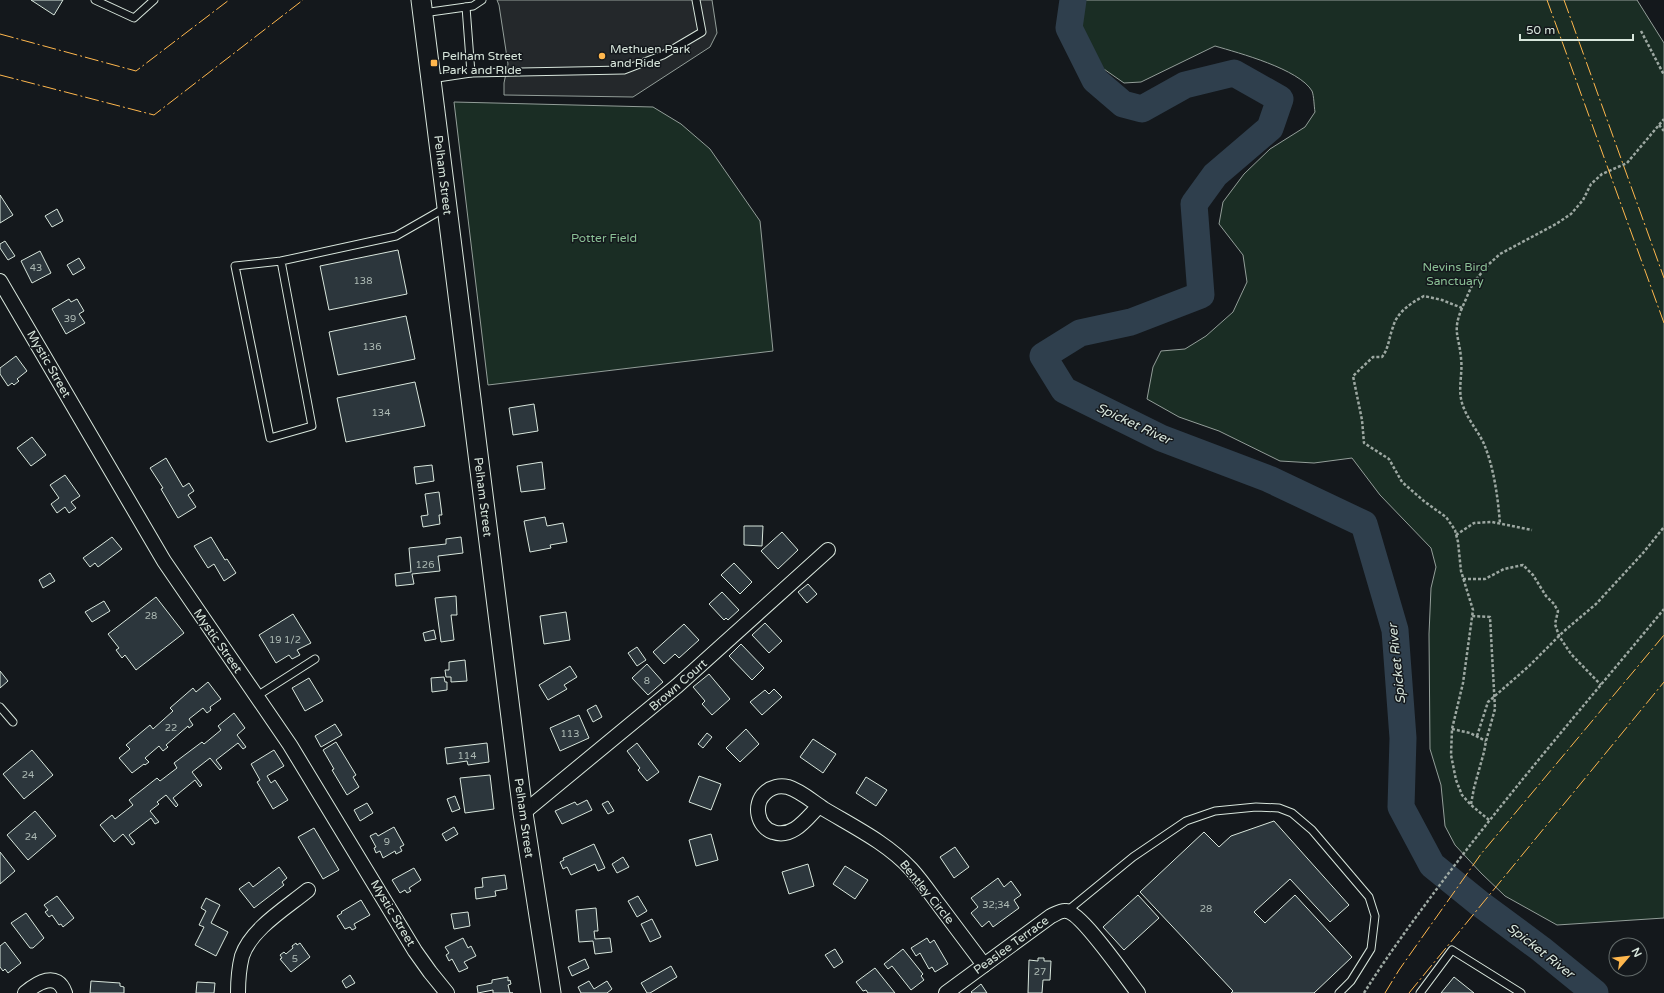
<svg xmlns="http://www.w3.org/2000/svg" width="1664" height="993" font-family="'Varela Round',sans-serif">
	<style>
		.green { fill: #1a2d24; stroke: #939e99 }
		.parking { fill: #24282b; stroke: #939e99 }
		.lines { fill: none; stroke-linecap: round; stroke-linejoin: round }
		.river { stroke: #2f3f4d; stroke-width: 27 }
		.building { fill: #2c363c; stroke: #d8e6dc }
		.service-casing { stroke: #d8e6dc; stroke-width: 9 }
		.minor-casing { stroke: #d8e6dc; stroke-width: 16 }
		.secondary-casing { stroke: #d8e6dc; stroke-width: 21 }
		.path { stroke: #9da8a2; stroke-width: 2.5; stroke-dasharray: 3 2; stroke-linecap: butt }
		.service { stroke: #14181c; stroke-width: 7 }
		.minor { stroke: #14181c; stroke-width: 14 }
		.secondary { stroke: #14181c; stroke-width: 19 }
		.power { stroke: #ffb74d; stroke-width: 1; stroke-dasharray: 14 3 2 3; stroke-linecap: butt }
		.poi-dot { fill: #ffb74d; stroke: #14181c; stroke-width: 1.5 }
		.labels { text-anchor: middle; stroke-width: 3; stroke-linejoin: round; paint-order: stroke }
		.number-label { font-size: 10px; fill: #adbab4 }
		.poi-label { font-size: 12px; fill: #d8e6dc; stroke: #14181c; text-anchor: start }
		.street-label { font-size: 12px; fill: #d8e6dc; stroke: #14181c }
		.park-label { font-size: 12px; fill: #8ac095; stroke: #14181c }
		.water-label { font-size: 13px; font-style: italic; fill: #d8e6dc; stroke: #14181c }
	</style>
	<rect width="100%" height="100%" fill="#14181c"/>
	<!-- green -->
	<g class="green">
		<path d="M1080,0H1637L1664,43V918L1557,925L1505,896L1481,873L1455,845L1445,826L1441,785L1430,749L1429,634L1431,588L1436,567L1431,548L1380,495L1352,458L1314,463L1280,461L1219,431L1179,417L1147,399L1153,367L1161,351L1185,349L1206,336L1233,312L1247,282L1243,255L1219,224L1223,202L1244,174L1270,149L1305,127L1315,112C1314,106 1314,96 1312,91C1299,69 1239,53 1215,46L1141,82L1124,83L1101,67L1084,38L1079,8Z"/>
		<polygon points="454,102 653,107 681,124 710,149 760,221 773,351 488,385"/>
	</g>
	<!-- parking -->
	<polygon class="parking" points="497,0 712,0 717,33 710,47 633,97 504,95 504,83 508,64 499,5"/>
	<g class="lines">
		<!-- river -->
		<polyline class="river" points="1073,0 1069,28 1095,80 1123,104 1142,109 1185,85 1234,73 1280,99 1270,128 1215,175 1194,204 1201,295 1131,322 1080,333 1043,356 1064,390 1161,438 1269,479 1364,524 1395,630 1403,738 1401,807 1432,865 1479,903 1541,949 1595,993"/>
	</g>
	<!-- building -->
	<g class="building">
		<polygon points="31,0 63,0 54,15"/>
		<polygon points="0,195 13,215 0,223"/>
		<polygon points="57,209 63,221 52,227 45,216"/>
		<polygon points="5,241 15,256 8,260 0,248 0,244"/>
		<polygon points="398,250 407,294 329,310 320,266"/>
		<polygon points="40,251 51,273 32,283 21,261"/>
		<polygon points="79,258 85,268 73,275 67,265"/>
		<polygon points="69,299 71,302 77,299 84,311 79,314 85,323 66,334 52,309"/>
		<polygon points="406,316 415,359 338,375 329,332"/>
		<polygon points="16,356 27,371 17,379 19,381 14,385 12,383 8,386 0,374 0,368"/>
		<polygon points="415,382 425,426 346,442 337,398"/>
		<polygon points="534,404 538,431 513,435 509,408"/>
		<polygon points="32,437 46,455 31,466 17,448"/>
		<polygon points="166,458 183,487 189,483 194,491 188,495 196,507 178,518 161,489 163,488 150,468"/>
		<polygon points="542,462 545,489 521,492 517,466"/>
		<polygon points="432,465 434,481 416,484 414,467"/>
		<polygon points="65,475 80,496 71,502 76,508 69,513 65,507 57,513 51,504 59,498 50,485"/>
		<polygon points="439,492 442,515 439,515 440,524 423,527 421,516 428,515 425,494"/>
		<polygon points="545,517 547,526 563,523 567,542 550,545 551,548 530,552 524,521"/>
		<polygon points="744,526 763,526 762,546 744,545"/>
		<polygon points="782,532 798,550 778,569 761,551"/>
		<polygon points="112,537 122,549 98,567 95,563 90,567 83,558"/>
		<polygon points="211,537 225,560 227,559 236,573 224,581 214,564 208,568 194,546"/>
		<polygon points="461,537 463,553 438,556 440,571 412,574 414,584 396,586 395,574 411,572 409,548 446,544 446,539"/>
		<polygon points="734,563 752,582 740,594 721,575"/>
		<polygon points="50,573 55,581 43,588 39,580"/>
		<polygon points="808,584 817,594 807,603 798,592"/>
		<polygon points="722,592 739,610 728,620 726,618 724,620 709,604"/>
		<polygon points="456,596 457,615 451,615 454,640 441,642 435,598"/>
		<polygon points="156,597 184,633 136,670 125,655 122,658 116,650 119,648 108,634"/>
		<polygon points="104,601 110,611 92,622 85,612"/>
		<polygon points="566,612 570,640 544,644 540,616"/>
		<polygon points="293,614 311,643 297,650 300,655 292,659 289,655 276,663 259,635"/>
		<polygon points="765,623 782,641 769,653 752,635"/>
		<polygon points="684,624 699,640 679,658 675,654 664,664 653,652"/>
		<polygon points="434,630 436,639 425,641 423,633"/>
		<polygon points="741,644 764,668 752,680 729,656"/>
		<polygon points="637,647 646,660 637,666 628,653"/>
		<polygon points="465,660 467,681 451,682 451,677 446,677 445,670 449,670 449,662"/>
		<polygon points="647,664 663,682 648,695 632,678"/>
		<polygon points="570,666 577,677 564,685 567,689 548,700 539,685"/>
		<polygon points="0,671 8,681 0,688"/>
		<polygon points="709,674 730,699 712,715 702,704 705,701 693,687"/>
		<polygon points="444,677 445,682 447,682 447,690 432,692 431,678"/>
		<polygon points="309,678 323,701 305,711 292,688"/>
		<polygon points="208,682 221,699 210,707 211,710 207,713 203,708 189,719 193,725 189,728 188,726 166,745 168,747 163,751 159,746 145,758 149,762 145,765 144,764 132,773 119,758 130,749 126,745 150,725 153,729 173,711 170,708 193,688 196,692"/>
		<polygon points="774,689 782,697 762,715 750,702 765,690 769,694"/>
		<polygon points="596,705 602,717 593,722 587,710"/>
		<polygon points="234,713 245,728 237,735 246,747 243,749 238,743 216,760 222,768 220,770 210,758 192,772 202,785 200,787 195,780 173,798 178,805 176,807 166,795 157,802 159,804 150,811 159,822 155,824 151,818 129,835 135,843 132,845 123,834 114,842 100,825 112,815 115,819 133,805 129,800 157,778 160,781 177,768 174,763 202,742 204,744 221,730 218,726"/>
		<polygon points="579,715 589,738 560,751 550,728"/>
		<polygon points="335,724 342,735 321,747 315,736"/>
		<polygon points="746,729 759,744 740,762 726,748"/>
		<polygon points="707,733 712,737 703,748 698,744"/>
		<polygon points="813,739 836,754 823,773 800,757"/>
		<polygon points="336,742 356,775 353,777 359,787 347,795 332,770 334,769 323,750"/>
		<polygon points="487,743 489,762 468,765 467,761 447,764 445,748"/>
		<polygon points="637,743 659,772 647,781 638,770 640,768 627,751"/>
		<polygon points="32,750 53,775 24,799 3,774"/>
		<polygon points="274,750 284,766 267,776 271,783 275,780 288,800 273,809 257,782 260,780 251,764"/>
		<polygon points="490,775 494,809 465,813 460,778"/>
		<polygon points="699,776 721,784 711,810 689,802"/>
		<polygon points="866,777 887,790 876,806 856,793"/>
		<polygon points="455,796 460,809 452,812 447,799"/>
		<polygon points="587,800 592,810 562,824 555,811 575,802 577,805"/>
		<polygon points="608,801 614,811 608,814 602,804"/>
		<polygon points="367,803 373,813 360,821 354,810"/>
		<polygon points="35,811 56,836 28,860 7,835"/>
		<polygon points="1274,821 1349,905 1330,922 1290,879 1254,912 1265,923 1295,895 1352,957 1314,993 1231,993 1233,991 1140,892 1204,832 1219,847 1231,836"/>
		<polygon points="394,827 404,845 400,847 402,851 396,854 395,851 383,858 380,851 376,853 374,848 376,847 370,836 376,833 378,836"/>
		<polygon points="454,827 458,834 446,841 442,834"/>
		<polygon points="314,828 339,870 323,879 298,837"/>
		<polygon points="711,834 718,860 696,866 689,840"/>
		<polygon points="594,844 605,868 598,871 595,864 571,875 567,867 563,869 560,862 564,860 563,858"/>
		<polygon points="955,847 969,867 954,878 940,857"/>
		<polygon points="0,852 15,871 0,884"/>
		<polygon points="623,857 629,867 617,873 612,864"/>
		<polygon points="808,864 814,886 789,894 782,872"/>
		<polygon points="845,866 868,880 855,899 833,884"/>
		<polygon points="279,867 287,878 282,882 284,885 254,908 239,889 249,882 253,887"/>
		<polygon points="414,868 421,880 409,888 411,891 407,893 405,890 400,893 392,880"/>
		<polygon points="505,875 507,889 495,891 496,896 476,899 475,888 483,887 482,878"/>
		<polygon points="998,878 1004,887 1011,881 1021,895 1014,900 1019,908 993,927 989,921 982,927 971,913 978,907 971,898"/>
		<polygon points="1138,895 1159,918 1124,950 1103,927"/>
		<polygon points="57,896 74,918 63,927 61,924 59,925 52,915 49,917 45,912 48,910 44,905"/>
		<polygon points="638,896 647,911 637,917 628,901"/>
		<polygon points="206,898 220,905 211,923 228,932 216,956 195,945 204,927 199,925 206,911 201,908"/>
		<polygon points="361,900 370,915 354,924 356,928 352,930 350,927 345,929 337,916 342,913 341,912"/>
		<polygon points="596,908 598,931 594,931 595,939 610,938 612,952 595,954 593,941 579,942 576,910"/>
		<polygon points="468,912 470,926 454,929 451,914"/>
		<polygon points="26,913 44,938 33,948 30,948 11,923"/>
		<polygon points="652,919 661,937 650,942 641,924"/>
		<polygon points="463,938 468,948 471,946 476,956 464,962 468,968 459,972 452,959 449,961 446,955 449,953 445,947"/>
		<polygon points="927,938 930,943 934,940 948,964 935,972 932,967 929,969 920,953 916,956 911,948"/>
		<polygon points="5,942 21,963 8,973 5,969 3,971 0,967 0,946"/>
		<polygon points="296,943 297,945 300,943 310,957 291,972 280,959 282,958 280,955 284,952 286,954 293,948 292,946"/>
		<polygon points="835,949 843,962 834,968 825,955"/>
		<polygon points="903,949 923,974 921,976 924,980 911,990 892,966 888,969 884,964"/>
		<polygon points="1038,958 1044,958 1044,961 1051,961 1050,980 1043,980 1042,993 1028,993 1029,960 1038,961"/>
		<polygon points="585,959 589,968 572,976 568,967"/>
		<polygon points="671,966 677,977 650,993 647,993 641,983"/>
		<polygon points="875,968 895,993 868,993 866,990 863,991 856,982"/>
		<polygon points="350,975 355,983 346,988 342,981"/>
		<polygon points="508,977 508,981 510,980 511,984 508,985 510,993 513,993 493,993 493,990 478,993 477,986 492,983 492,980"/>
		<polygon points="1454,977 1474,993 1441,993"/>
		<polygon points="91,981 120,983 120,986 124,987 124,993 90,993"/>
		<polygon points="589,981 594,989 607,981 612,989 607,993 581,993 578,987"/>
		<polygon points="197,982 215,983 214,993 196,993"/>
		<polygon points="981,984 987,993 972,993 971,992"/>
	</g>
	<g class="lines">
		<defs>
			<g id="service">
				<polyline points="95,0 134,18 154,0"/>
				<polyline points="466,7 471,73"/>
				<polyline points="423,13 473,6 482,0"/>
				<polyline points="431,79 471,73 624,70 663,55 702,32 696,0"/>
				<polyline points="281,261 235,266 270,438 312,426 281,261 396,236 445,208"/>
				<polyline points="257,696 315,659"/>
				<polyline points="0,707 13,722"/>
				<polyline points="1067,911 1133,857 1186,821 1215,811 1256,807 1279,808 1292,813 1312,830 1369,897 1375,916 1371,949 1351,981 1339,993"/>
				<polyline points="1420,993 1452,950 1521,993"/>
			</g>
			<g id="minor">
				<polyline points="0,281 164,561 290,745 415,951 430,972 447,993"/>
				<path d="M819,806C807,818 793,839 773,832C757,827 753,804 765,793C771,787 780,785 788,787C801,791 813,802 824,809C854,827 887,843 911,869C921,880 930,893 939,905C954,925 969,945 984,965"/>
				<polyline points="523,813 677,686 828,550"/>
				<path d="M25,993C37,983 57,970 65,993"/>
				<path d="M238,993C238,981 239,968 242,956C251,929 286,908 308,890"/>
				<path d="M946,993L1051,916C1056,914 1061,910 1066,911C1081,912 1127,979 1138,993"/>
			</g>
			<polyline id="secondary" points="421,0 523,813 551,993"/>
		</defs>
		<!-- service casing -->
		<use href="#service" class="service-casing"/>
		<!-- minor casing -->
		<use href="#minor" class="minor-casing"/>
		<!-- secondary casing -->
		<use href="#secondary" class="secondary-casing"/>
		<!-- path -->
		<g class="path">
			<polyline points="1641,31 1664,75"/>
			<polyline points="1659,125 1664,131"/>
			<path d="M1462,308C1452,332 1459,335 1461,358C1463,375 1457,390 1463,406C1468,420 1478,431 1484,444C1494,468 1498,498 1500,524"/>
			<polyline points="1456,535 1474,523 1492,522 1532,530"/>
			<polyline points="1463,579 1485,579 1504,569 1523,565 1533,575 1546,596 1554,604 1558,611 1555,624 1559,636 1571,654 1601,685"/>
			<polyline points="1452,729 1470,733 1486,741"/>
			<polyline points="1477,736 1488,702 1529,666 1563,632 1596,604 1643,553 1664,527"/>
			<polyline points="1471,804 1474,788 1484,752 1486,741 1495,709 1490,617 1472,616"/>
			<path d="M1489,820L1471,805L1462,795L1456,780L1451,755L1452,729L1463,683L1473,610L1461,571L1458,542L1455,530L1446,517L1425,502L1402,482L1389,459L1364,443L1362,420L1353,376L1373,357H1382C1389,348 1389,337 1393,327C1397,312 1411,303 1424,296L1442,300L1462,308L1473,283L1488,265L1500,254L1556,224L1571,214L1583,200L1591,184L1602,174L1627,163L1664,119"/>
			<path d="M1364,993C1387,956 1413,921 1439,886C1510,791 1588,701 1664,609"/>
		</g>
		<!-- service -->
		<use href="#service" class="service"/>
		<!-- minor -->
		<use href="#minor" class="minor"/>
		<!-- secondary -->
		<use href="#secondary" class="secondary"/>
		<!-- power -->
		<g class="power">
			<polyline points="1547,0 1664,323"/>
			<polyline points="1564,0 1664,278"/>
			<polyline points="0,34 136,71 229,0"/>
			<polyline points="0,75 154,115 303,0"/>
			<polyline points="1385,993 1399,970 1481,854 1664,635"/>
			<polyline points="1409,993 1664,682"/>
		</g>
	</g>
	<!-- markers -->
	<g class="poi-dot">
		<circle cx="602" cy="56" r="4"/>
		<rect x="430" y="59" width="8" height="8" rx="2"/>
	</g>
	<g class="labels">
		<!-- number labels -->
		<g class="number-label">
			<text x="36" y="271">43</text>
			<text x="363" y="284">138</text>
			<text x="70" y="322">39</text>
			<text x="372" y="350">136</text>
			<text x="381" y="416">134</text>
			<text x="425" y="568">126</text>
			<text x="151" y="619">28</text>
			<text x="285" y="643">19 1/2</text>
			<text x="647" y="684">8</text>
			<text x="171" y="731">22</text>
			<text x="570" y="737">113</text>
			<text x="467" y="759">114</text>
			<text x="28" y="778">24</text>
			<text x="31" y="840">24</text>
			<text x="387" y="845">9</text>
			<text x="996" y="908">32;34</text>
			<text x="1206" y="912">28</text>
			<text x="295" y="962">5</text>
			<text x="1040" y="975">27</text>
		</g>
		<!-- poi labels -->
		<g class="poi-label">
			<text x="610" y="53">Methuen Park<tspan x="610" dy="14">and Ride</tspan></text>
			<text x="442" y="60">Pelham Street<tspan x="442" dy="14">Park and RIde</tspan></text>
		</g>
		<!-- street labels -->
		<g class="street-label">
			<text transform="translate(443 175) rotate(83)" y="4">Pelham Street</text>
			<text transform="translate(49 364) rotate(60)" y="4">Mystic Street</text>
			<text transform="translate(483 497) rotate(83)" y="4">Pelham Street</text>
			<text transform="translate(218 641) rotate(55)" y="4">Mystic Street</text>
			<text transform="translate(678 685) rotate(-41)" y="4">Brown Court</text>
			<text transform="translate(524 818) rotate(82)" y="4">Pelham Street</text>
			<text transform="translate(927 892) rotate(51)" y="4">Bentley Circle</text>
			<text transform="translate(393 913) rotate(59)" y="4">Mystic Street</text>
			<text transform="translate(1011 945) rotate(-36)" y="4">Peaslee Terrace</text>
		</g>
		<!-- park labels -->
		<g class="park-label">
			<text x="604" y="242">Potter Field</text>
			<text x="1455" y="271">Nevins Bird<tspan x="1455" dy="14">Sanctuary</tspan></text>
		</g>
		<!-- water labels -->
		<g class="water-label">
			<text transform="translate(1134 423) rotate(25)" y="5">Spicket River</text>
			<text transform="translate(1396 664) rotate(-96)" y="5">Spicket River</text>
			<text transform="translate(1541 950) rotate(38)" y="5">Spicket River</text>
		</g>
	</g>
	<!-- north arrow -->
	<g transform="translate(1628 957) rotate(62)"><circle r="19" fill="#14181c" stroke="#626a69"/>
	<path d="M0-3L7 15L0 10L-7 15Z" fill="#ffb74d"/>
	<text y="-6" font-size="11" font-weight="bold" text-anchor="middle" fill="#d8e6dc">N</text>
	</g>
	<!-- scale -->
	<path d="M1520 34v6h113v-6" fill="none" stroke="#d8e6dc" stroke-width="2"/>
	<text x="1526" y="34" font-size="12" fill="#d8e6dc" stroke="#14181c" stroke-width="3" paint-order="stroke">50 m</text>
</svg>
